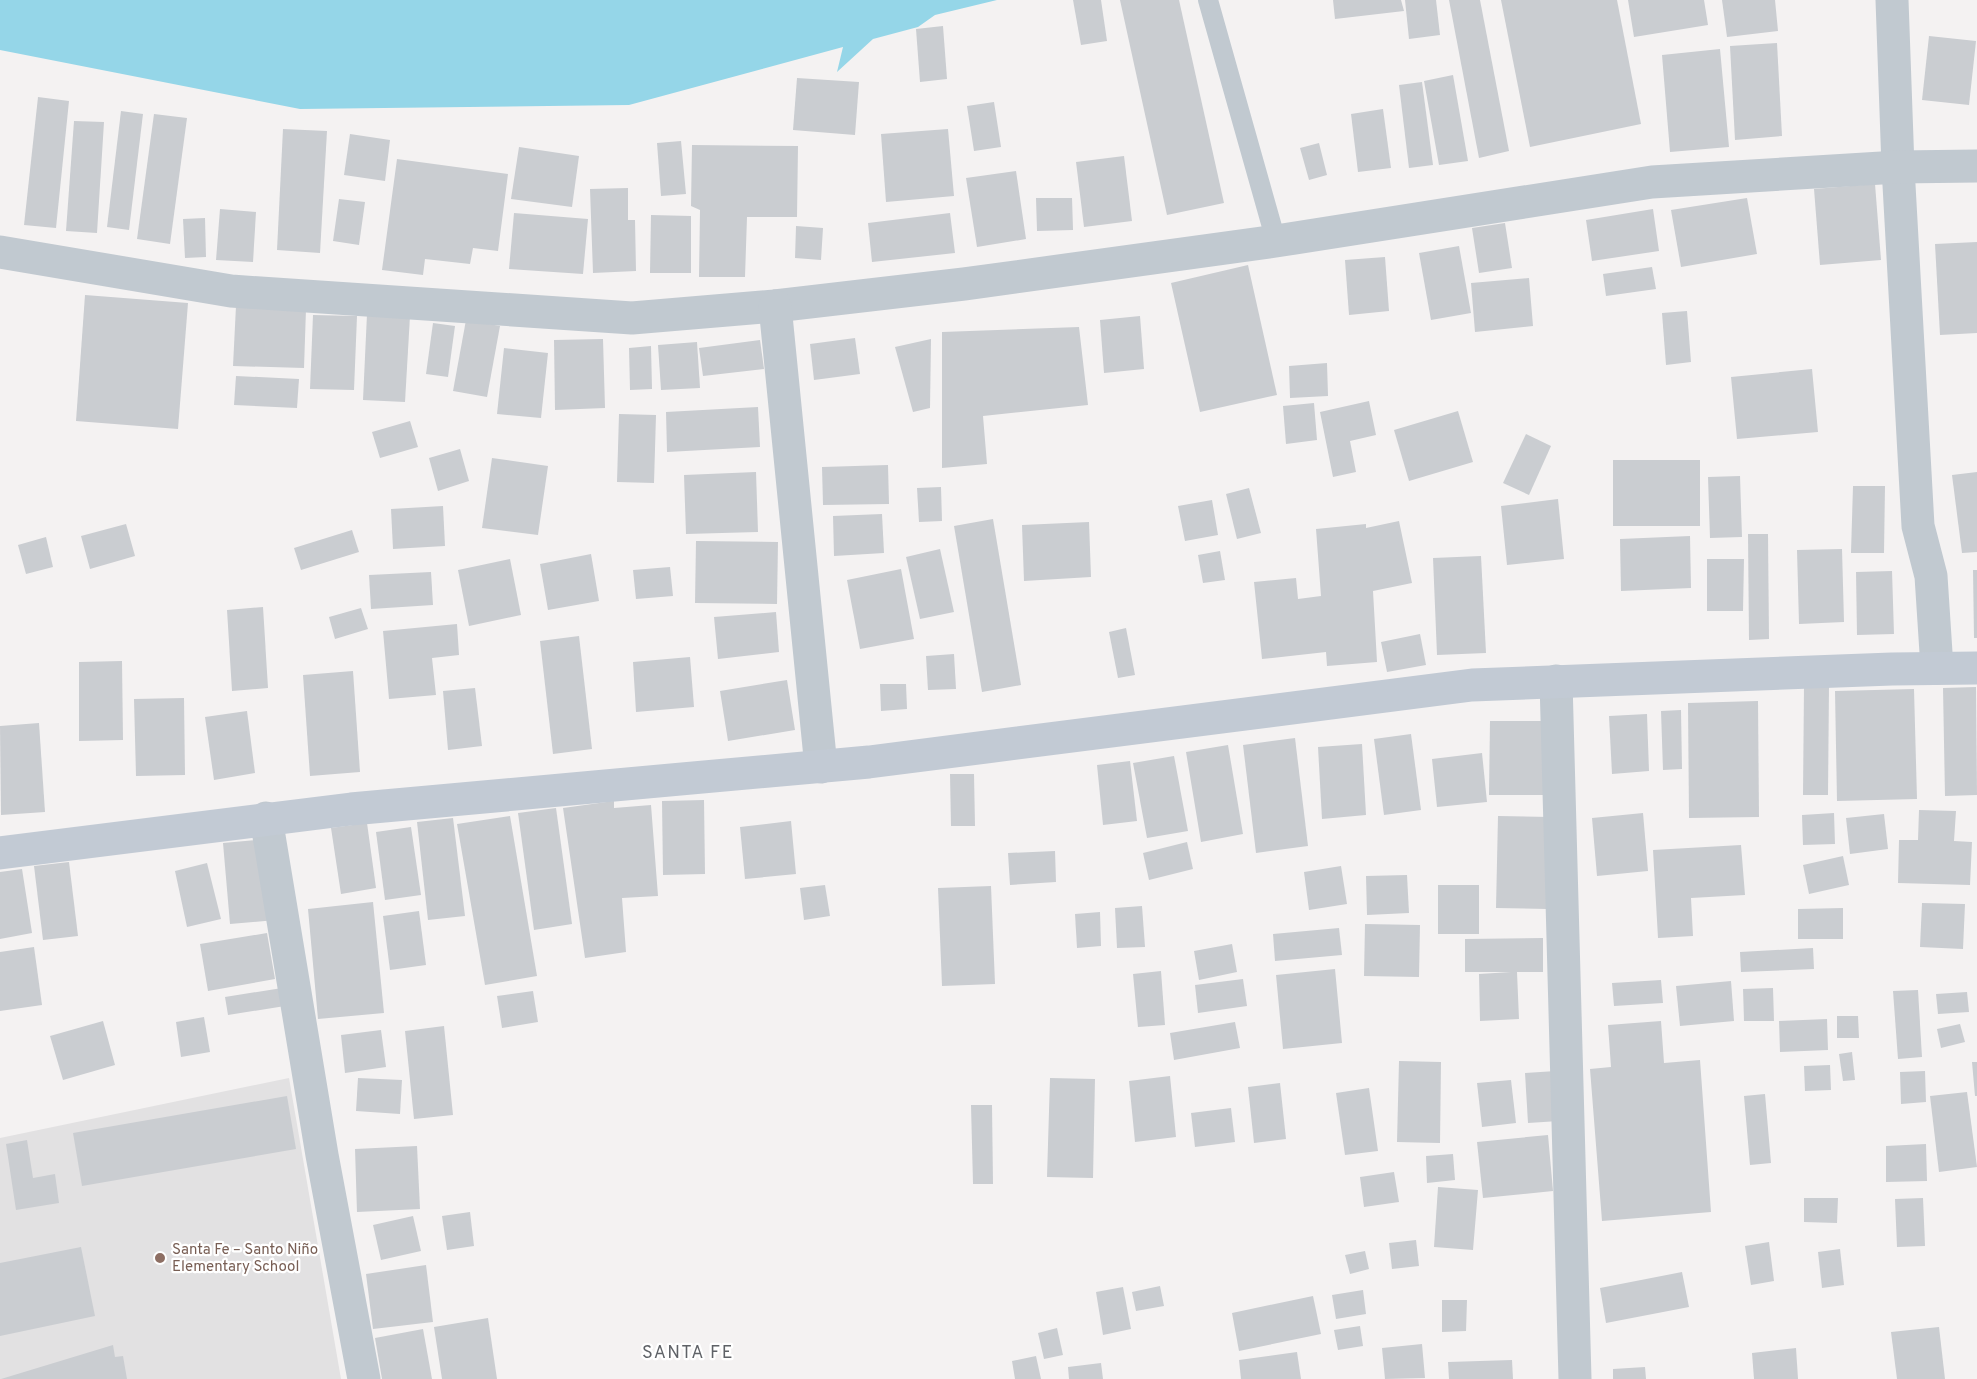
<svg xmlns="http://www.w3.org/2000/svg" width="1977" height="1379" font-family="Overpass,sans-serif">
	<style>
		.education { fill: #e2e1e2 }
		.water { fill: #95d6e8 }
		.building { fill: #cacdd1 }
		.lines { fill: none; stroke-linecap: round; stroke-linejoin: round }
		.lane { stroke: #c1c9d0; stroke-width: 20 }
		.street { stroke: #c1c9d0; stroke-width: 33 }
		.secondary { stroke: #c2cad4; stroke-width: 33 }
		.education-dot { fill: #8d6e63; stroke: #fff; stroke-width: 2 }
		.labels { text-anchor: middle; stroke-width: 4.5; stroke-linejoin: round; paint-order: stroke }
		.education-label { font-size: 15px; fill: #785e54; stroke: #fff; text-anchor: start }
		.quarter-label { font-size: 18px; letter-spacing: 1.5px; fill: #5f6267; stroke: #fff }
	</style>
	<rect width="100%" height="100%" fill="#f4f2f2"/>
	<polygon class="education" points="289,1078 341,1379 0,1379 0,1138"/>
	<polygon class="water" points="0,0 997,0 935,15 918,27 873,39 837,72 843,47 629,105 300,109 0,50"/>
	<g class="building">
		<polygon points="1073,0 1101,0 1107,41 1081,45"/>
		<polygon points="1120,0 1179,0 1224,203 1167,215"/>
		<polygon points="1333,0 1401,0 1404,11 1335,19"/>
		<polygon points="1405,0 1436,0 1440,35 1409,39"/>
		<polygon points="1449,0 1480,0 1509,151 1479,158"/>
		<polygon points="1501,0 1617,0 1641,124 1530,147"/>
		<polygon points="1628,0 1704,0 1708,25 1634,37"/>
		<polygon points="1722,0 1775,0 1778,31 1727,37"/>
		<polygon points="943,26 947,79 920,82 916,29"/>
		<polygon points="1929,36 1976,41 1969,105 1922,100"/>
		<polygon points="1777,43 1782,136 1735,140 1730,46"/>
		<polygon points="1720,49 1729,147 1670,152 1662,55"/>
		<polygon points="1453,75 1468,161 1439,165 1424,81"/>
		<polygon points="797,78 859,82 855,135 793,130"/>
		<polygon points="1422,82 1433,165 1409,168 1399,85"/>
		<polygon points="38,97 69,101 56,228 24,225"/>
		<polygon points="994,102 1001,147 974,151 967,106"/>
		<polygon points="1383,109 1391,168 1358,172 1351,114"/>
		<polygon points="121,111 143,114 129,230 107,227"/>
		<polygon points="154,114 187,118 170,244 137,239"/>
		<polygon points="74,121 104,122 97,233 66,231"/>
		<polygon points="283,129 327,131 320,253 277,250"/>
		<polygon points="948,129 954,196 886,202 881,134"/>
		<polygon points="350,134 390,140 385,181 344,175"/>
		<polygon points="681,141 686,194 661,196 657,143"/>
		<polygon points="1319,143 1327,175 1309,180 1300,148"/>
		<polygon points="692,145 798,146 797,217 747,217 745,277 699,277 700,210 691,206"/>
		<polygon points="519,147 579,156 572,207 511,199"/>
		<polygon points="1124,156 1132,221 1084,227 1076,162"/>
		<polygon points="397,159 508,174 498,251 473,248 470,264 425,259 423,275 382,270"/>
		<polygon points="1016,171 1026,239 977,247 966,178"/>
		<polygon points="1875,184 1881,260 1820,265 1814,189"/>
		<polygon points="628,188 628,220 635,220 636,271 593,273 590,189"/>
		<polygon points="1036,198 1072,198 1073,230 1037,231"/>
		<polygon points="1747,198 1757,254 1681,267 1671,210"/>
		<polygon points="339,199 365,202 359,245 333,241"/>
		<polygon points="220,209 256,212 253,262 216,260"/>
		<polygon points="1653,209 1659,251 1592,261 1586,220"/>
		<polygon points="514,213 588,219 583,274 509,269"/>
		<polygon points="950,213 955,253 872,262 868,223"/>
		<polygon points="651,215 691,216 691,273 650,273"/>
		<polygon points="205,218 206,257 185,258 183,219"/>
		<polygon points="1505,223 1512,268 1479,273 1472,228"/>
		<polygon points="796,226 823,228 821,260 795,258"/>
		<polygon points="1977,242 1977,333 1940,335 1935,244"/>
		<polygon points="1459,246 1471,313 1431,320 1419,253"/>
		<polygon points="1385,257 1389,311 1349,315 1345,260"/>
		<polygon points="1248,265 1277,395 1200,412 1171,283"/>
		<polygon points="1652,267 1656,289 1606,296 1603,274"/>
		<polygon points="1529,278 1533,326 1475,332 1471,283"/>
		<polygon points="85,295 188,303 178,429 76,421"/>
		<polygon points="236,306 306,309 304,368 233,366"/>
		<polygon points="1687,311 1691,362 1666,365 1662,313"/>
		<polygon points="367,314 410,316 405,402 363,400"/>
		<polygon points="313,315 357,316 354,390 310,389"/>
		<polygon points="1140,316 1144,369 1104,373 1100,320"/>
		<polygon points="466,320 500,326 487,397 453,391"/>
		<polygon points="433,323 455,326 448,377 426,374"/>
		<polygon points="1079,327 1088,405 983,416 987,464 942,468 942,332"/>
		<polygon points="855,338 860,374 814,380 810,344"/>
		<polygon points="603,339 605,408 555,410 554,340"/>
		<polygon points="931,339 930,408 913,412 895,347"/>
		<polygon points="760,340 764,369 703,376 699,348"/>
		<polygon points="697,342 700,388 661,390 658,345"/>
		<polygon points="651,346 652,389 630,390 629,348"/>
		<polygon points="504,348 548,353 541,418 497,414"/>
		<polygon points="1327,363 1328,396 1290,398 1289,366"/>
		<polygon points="1812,369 1818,432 1737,439 1731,377"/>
		<polygon points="236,376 299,379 297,408 234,405"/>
		<polygon points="1369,401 1376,435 1350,441 1356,472 1333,477 1320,412"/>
		<polygon points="1314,403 1317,440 1286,444 1283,406"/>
		<polygon points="758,407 760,447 667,452 666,412"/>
		<polygon points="1458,411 1473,462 1409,481 1394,430"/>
		<polygon points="619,414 656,415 654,483 617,482"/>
		<polygon points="410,421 418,447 380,458 372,432"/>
		<polygon points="1526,434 1551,446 1529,495 1503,483"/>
		<polygon points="460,449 469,481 438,491 429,458"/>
		<polygon points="492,458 548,466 538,535 482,528"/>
		<rect x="1613" y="460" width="87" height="66"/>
		<polygon points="888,465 889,504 823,505 822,467"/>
		<polygon points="756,472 758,532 686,534 684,475"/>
		<polygon points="1977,472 1977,552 1962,553 1952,475"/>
		<polygon points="1740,476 1742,537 1710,538 1708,477"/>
		<polygon points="1853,486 1885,486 1884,553 1851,553"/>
		<polygon points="941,487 942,521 919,522 917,488"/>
		<polygon points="1249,488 1261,533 1237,539 1226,494"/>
		<polygon points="1558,499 1564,559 1507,565 1501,506"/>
		<polygon points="1212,500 1218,535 1185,541 1178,506"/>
		<polygon points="443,506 445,546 393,549 391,509"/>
		<polygon points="882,514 884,553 834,556 833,516"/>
		<polygon points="993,519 1021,685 982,692 954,526"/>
		<polygon points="1399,521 1412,583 1373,591 1377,662 1327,666 1326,652 1262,659 1254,582 1296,578 1298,599 1321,596 1316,529 1366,524 1366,528"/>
		<polygon points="1089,522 1091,577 1024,581 1022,525"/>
		<polygon points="126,524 135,556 90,569 81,536"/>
		<polygon points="352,530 359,552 301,570 294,548"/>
		<polygon points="1748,534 1768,534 1769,639 1749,640"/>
		<polygon points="1690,536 1691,588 1621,591 1620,539"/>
		<polygon points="46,537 53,567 26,574 18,545"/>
		<polygon points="696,541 778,542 777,604 695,603"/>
		<polygon points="940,549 954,612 920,619 906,557"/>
		<polygon points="1842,549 1844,622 1799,624 1797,550"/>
		<polygon points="1220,551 1225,580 1203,583 1198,555"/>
		<polygon points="591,554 599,601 548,610 540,564"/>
		<polygon points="1481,556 1486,653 1437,655 1433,558"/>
		<polygon points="510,559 521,615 469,626 458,570"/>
		<polygon points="1707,559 1744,559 1743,611 1707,611"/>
		<polygon points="670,567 673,596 636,599 633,570"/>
		<polygon points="901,569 914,639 860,649 847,580"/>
		<polygon points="1973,570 1977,570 1977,638 1974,638"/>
		<polygon points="1892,571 1894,634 1857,635 1856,572"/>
		<polygon points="431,572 433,605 371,609 369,575"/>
		<polygon points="263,607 268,688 232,691 227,610"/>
		<polygon points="361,608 368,629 335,639 329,617"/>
		<polygon points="776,612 779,652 718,659 714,617"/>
		<polygon points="457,624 459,655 432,658 436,695 389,699 383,631"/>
		<polygon points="1126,628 1135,675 1118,678 1109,632"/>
		<polygon points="1420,634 1426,665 1387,672 1381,642"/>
		<polygon points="579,636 592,749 553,754 540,641"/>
		<polygon points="954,654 956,689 928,690 926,656"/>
		<polygon points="690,657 694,707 636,712 633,662"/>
		<polygon points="122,661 123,740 79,741 79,662"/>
		<polygon points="353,671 360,772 310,776 303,675"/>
		<polygon points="787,680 795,730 728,741 720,691"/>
		<polygon points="880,684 906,684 907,709 881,711"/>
		<polygon points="1804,686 1829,686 1828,795 1803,795"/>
		<polygon points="1976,687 1977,795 1945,796 1943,688"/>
		<polygon points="475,688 482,746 448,750 443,691"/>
		<polygon points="1914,689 1917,799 1837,801 1835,691"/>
		<polygon points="184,698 185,775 136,776 134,699"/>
		<polygon points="1758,701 1759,817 1689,818 1688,703"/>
		<polygon points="1681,710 1682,769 1663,770 1661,711"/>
		<polygon points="247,711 255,773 214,780 205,717"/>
		<polygon points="1647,714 1649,771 1612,774 1609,716"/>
		<polygon points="1490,721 1549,721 1548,795 1489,795"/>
		<polygon points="39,723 45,812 1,815 0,726"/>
		<polygon points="1411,734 1421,810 1384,815 1374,739"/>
		<polygon points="1295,738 1308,846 1256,853 1243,745"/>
		<polygon points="1362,744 1366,815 1322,819 1318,747"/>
		<polygon points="1228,745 1243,834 1201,842 1186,752"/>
		<polygon points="1482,753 1487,802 1437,807 1432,759"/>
		<polygon points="1174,756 1188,831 1147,838 1133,763"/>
		<polygon points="1130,761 1137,821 1103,825 1097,765"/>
		<polygon points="950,774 974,774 975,826 951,826"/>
		<polygon points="704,800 705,874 663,875 662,801"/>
		<polygon points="614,801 614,808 651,805 658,896 622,898 626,952 585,958 563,808"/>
		<polygon points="556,808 572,924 534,930 518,813"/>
		<polygon points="1919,810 1956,811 1954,841 1972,842 1970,885 1898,883 1899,840 1918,840"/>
		<polygon points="1643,813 1648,871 1597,876 1592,818"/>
		<polygon points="1834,813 1835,844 1803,845 1802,815"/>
		<polygon points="1884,814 1888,849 1850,854 1846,818"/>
		<polygon points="510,816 537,976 485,985 457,824"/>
		<polygon points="1498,816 1550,817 1547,909 1496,908"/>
		<polygon points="453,818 465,916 428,920 417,822"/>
		<polygon points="791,821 796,874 745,879 740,827"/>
		<polygon points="367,823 376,888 341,894 331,828"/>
		<polygon points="411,827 421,895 385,900 376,832"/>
		<polygon points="268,839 276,920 230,924 223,843"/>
		<polygon points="1187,842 1193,869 1149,880 1143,853"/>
		<polygon points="1741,845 1745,895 1691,898 1693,936 1658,938 1653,850"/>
		<polygon points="1055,851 1056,882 1010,885 1008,853"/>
		<polygon points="1843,856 1849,885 1809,894 1803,865"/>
		<polygon points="69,862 78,936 43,940 34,866"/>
		<polygon points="207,863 221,919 187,927 175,871"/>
		<polygon points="1341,866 1347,904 1309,910 1304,872"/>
		<polygon points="22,869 32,933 0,939 0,872"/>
		<polygon points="1407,875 1409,913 1367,915 1366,876"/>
		<polygon points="825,885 830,916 804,920 800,888"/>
		<rect x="1438" y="885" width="41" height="49"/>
		<polygon points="991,886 995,984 942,986 938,888"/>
		<polygon points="373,902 384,1013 318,1019 308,909"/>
		<polygon points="1922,903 1965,904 1963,949 1920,947"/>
		<polygon points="1142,906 1145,947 1117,948 1115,908"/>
		<polygon points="1843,908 1843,939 1798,939 1798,909"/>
		<polygon points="419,911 426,965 390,970 383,916"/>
		<polygon points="1100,912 1101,946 1077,948 1075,914"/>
		<polygon points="1365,924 1420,925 1419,977 1364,976"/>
		<polygon points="1339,928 1342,955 1275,961 1273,934"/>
		<polygon points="267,933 275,979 208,991 200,944"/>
		<polygon points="1543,938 1543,972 1517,972 1519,1019 1480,1021 1479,974 1511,972 1465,972 1465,939"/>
		<polygon points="1232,944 1237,972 1199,980 1194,951"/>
		<polygon points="34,947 42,1005 0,1011 0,952"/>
		<polygon points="1813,948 1814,969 1741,972 1740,952"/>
		<polygon points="1335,969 1342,1043 1283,1049 1276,975"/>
		<polygon points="1161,971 1165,1025 1138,1027 1133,974"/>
		<polygon points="1243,979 1247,1006 1198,1013 1195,985"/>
		<polygon points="1661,980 1663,1003 1614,1006 1612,983"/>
		<polygon points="1731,981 1734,1021 1680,1026 1676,986"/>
		<polygon points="282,988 285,1006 228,1015 225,997"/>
		<polygon points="1773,988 1774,1021 1744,1021 1743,989"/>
		<polygon points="1918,990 1922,1057 1898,1059 1893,991"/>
		<polygon points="533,991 538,1022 502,1028 497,996"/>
		<polygon points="1967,992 1969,1012 1938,1014 1936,994"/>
		<polygon points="1837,1016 1858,1016 1859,1038 1837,1038"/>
		<polygon points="204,1017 210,1052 181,1057 176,1022"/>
		<polygon points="1827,1019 1828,1050 1780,1052 1779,1021"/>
		<polygon points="103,1021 115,1065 63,1080 50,1036"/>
		<polygon points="1661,1021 1664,1063 1700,1060 1711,1212 1602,1221 1590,1069 1611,1067 1608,1025"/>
		<polygon points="1235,1022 1240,1048 1174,1060 1170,1033"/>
		<polygon points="1960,1024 1965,1042 1941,1048 1937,1029"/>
		<polygon points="444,1026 453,1115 414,1119 405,1031"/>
		<polygon points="381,1030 386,1067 345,1073 341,1035"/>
		<polygon points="1852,1052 1855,1080 1843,1081 1839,1054"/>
		<polygon points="1399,1061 1441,1062 1440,1143 1397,1142"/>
		<polygon points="1972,1062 1977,1062 1977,1096 1975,1096"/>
		<polygon points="1830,1065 1831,1090 1805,1091 1804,1066"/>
		<polygon points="1556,1071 1559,1121 1528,1123 1525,1073"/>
		<polygon points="1925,1071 1926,1102 1901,1104 1900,1072"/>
		<polygon points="1170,1076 1176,1137 1135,1142 1129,1081"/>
		<polygon points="358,1078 402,1080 400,1114 356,1111"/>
		<polygon points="1050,1078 1095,1079 1093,1178 1047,1177"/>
		<polygon points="1511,1080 1516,1123 1482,1127 1477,1083"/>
		<polygon points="1280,1083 1286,1139 1254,1143 1248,1087"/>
		<polygon points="1369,1088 1378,1151 1345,1155 1336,1093"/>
		<polygon points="1967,1092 1977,1167 1939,1172 1930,1096"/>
		<polygon points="1765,1094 1771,1163 1750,1165 1744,1096"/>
		<polygon points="287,1096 296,1149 82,1186 73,1133"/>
		<polygon points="971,1105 992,1105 993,1184 973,1184"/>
		<polygon points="1231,1108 1235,1142 1195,1147 1191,1113"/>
		<polygon points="1548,1135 1553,1191 1483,1198 1477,1142"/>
		<polygon points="27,1140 33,1178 55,1174 59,1203 16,1210 6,1144"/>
		<polygon points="1926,1144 1927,1181 1886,1182 1886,1146"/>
		<polygon points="417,1146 420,1209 357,1212 355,1149"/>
		<polygon points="1453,1154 1455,1180 1427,1183 1426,1156"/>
		<polygon points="1394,1172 1399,1202 1364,1207 1360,1177"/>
		<polygon points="1438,1187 1478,1190 1473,1250 1434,1247"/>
		<polygon points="1804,1198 1838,1198 1837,1223 1804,1222"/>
		<polygon points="1923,1198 1925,1246 1897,1247 1895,1199"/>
		<polygon points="470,1212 474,1246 447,1250 442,1216"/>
		<polygon points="413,1216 421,1251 381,1260 373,1225"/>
		<polygon points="1416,1240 1419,1266 1392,1269 1389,1243"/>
		<polygon points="1769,1242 1774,1281 1751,1285 1745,1246"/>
		<polygon points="81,1247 95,1316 0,1336 0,1263"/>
		<polygon points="1840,1249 1844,1285 1822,1288 1818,1252"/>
		<polygon points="1365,1251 1369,1269 1350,1274 1345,1255"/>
		<polygon points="426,1265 433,1322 373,1329 366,1274"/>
		<polygon points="1682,1272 1689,1307 1606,1323 1600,1288"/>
		<polygon points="1160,1286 1164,1306 1136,1311 1132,1292"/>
		<polygon points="1123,1287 1131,1329 1103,1335 1096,1292"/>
		<polygon points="1363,1290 1366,1314 1336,1319 1332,1295"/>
		<polygon points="1313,1296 1321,1334 1239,1351 1232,1313"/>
		<polygon points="1442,1300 1467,1300 1466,1331 1442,1332"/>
		<polygon points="488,1318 497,1379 442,1379 434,1327"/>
		<polygon points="1360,1326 1363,1346 1338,1350 1334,1330"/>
		<polygon points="1939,1327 1945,1379 1897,1379 1891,1332"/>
		<polygon points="1057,1328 1063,1355 1044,1359 1038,1333"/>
		<polygon points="423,1329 432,1379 382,1379 375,1338"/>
		<polygon points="1422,1344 1425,1378 1385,1379 1382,1348"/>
		<polygon points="113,1345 115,1357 123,1356 127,1379 1,1379"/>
		<polygon points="1796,1348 1798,1379 1754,1379 1752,1353"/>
		<polygon points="1297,1352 1301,1379 1241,1379 1239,1360"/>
		<polygon points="1036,1356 1041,1379 1015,1379 1012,1361"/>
		<polygon points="1512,1360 1513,1379 1449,1379 1448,1362"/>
		<polygon points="1101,1363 1103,1379 1069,1379 1068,1367"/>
		<polygon points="1645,1367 1646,1379 1613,1379 1613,1369"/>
	</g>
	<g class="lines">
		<polyline class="lane" points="1208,0 1276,241"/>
		<g class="street">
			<polyline points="1892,0 1898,167 1918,526 1931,576 1937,668"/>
			<polyline points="0,252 231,291 632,318 775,306 964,284 1276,241 1652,182 1898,167 1977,166"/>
			<polyline points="775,306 821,767"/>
			<polyline points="1556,681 1575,1379"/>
			<polyline points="266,818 322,1155 364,1379"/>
		</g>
		<polyline class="secondary" points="0,853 351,809 869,762 1472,685 1892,669 1977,668"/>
	</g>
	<circle class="education-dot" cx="160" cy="1258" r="6"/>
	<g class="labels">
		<g class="education-label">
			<text x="172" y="1254">Santa Fe – Santo Niño<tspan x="172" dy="17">Elementary School</tspan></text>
		</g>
		<g class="quarter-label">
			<text x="688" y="1358">SANTA FE</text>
		</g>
	</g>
</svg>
